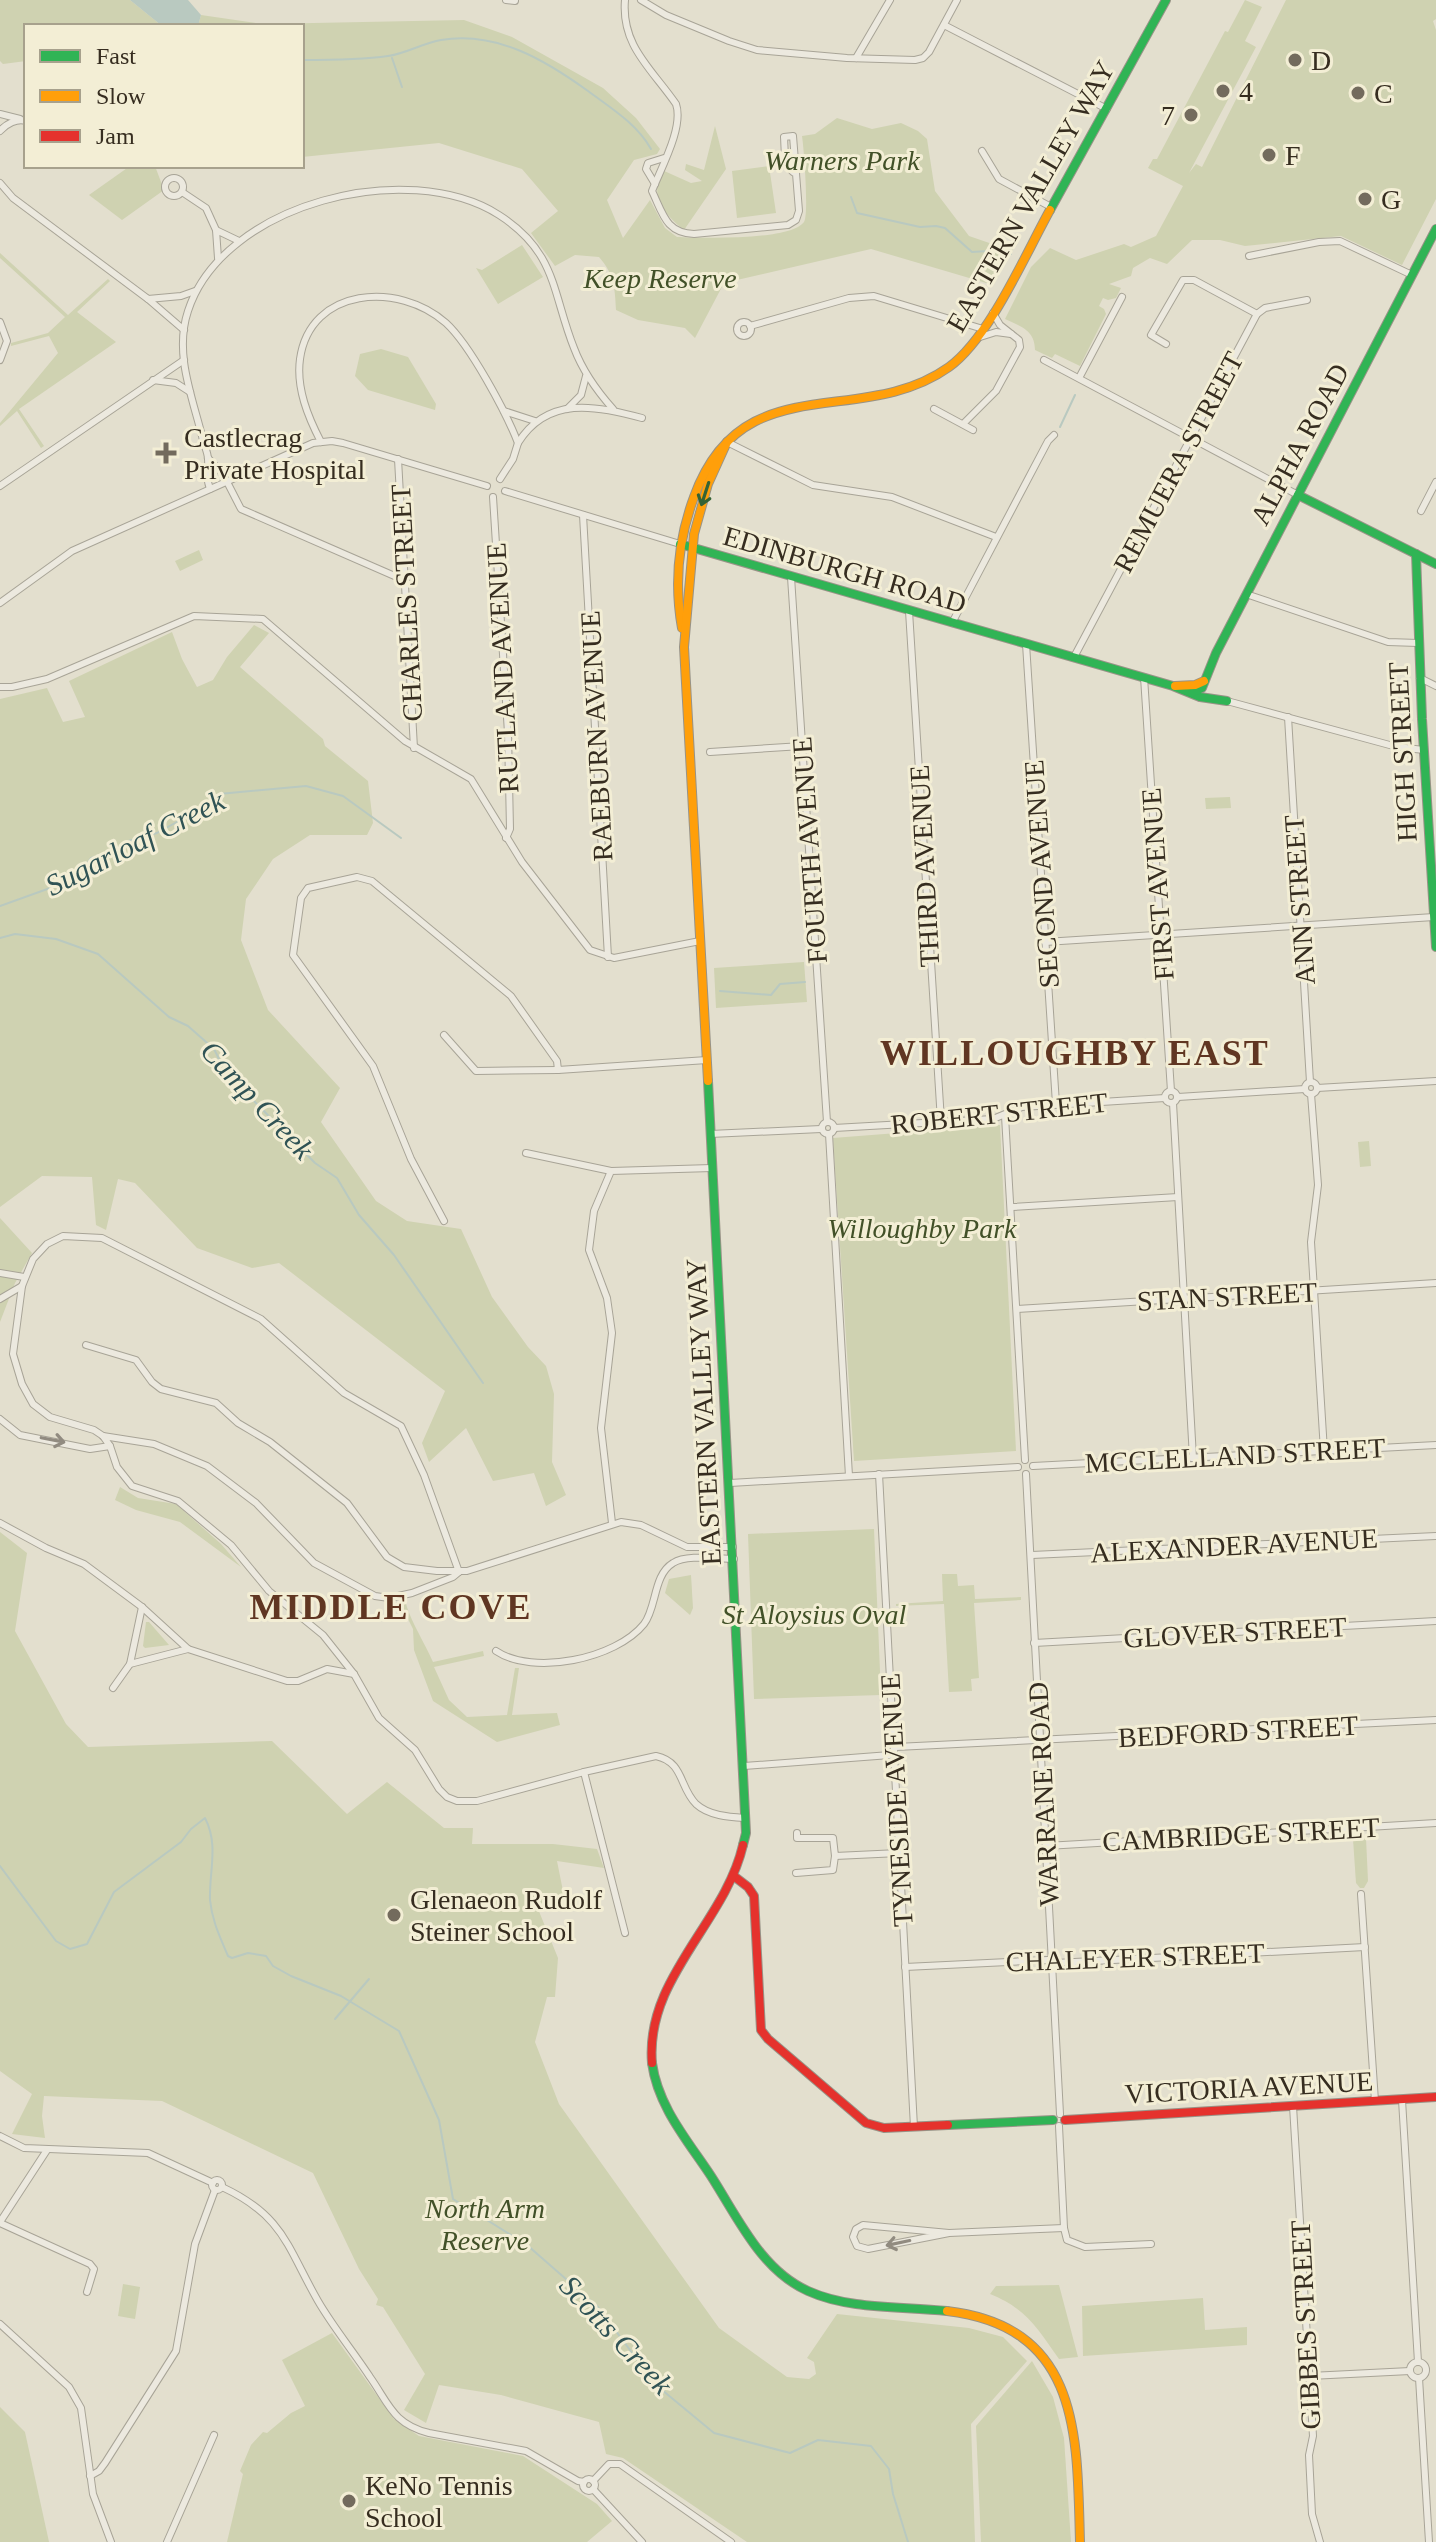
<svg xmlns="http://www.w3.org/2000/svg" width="1436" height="2542" font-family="Georgia,serif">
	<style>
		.green { fill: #cfd2b1 }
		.water { fill: #b9c9c0 }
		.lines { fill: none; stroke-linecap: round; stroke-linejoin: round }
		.stream { stroke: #b9c9c0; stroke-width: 2 }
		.street-casing { stroke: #a8a497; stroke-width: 8 }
		.fast-casing { stroke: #989387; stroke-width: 10 }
		.slow-casing { stroke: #989387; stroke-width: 10 }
		.jam-casing { stroke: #989387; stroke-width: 10 }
		.street { stroke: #ece9df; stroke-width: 6 }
		.fast { stroke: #30b455; stroke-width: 8 }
		.slow { stroke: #ff9f0a; stroke-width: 8 }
		.jam { stroke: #e5322d; stroke-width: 8 }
		.oneway { stroke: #346335 }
		.oneway2 { stroke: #918b80 }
		.poi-dot { fill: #736b5d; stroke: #f3eed5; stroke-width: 3 }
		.labels { text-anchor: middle; stroke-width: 6; stroke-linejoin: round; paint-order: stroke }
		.poi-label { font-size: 28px; fill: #362d20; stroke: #f3eed5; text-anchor: start }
		.park-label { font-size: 28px; font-style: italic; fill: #425128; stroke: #f3eed5 }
		.street-label { font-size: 28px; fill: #362d20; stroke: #f3eed5 }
		.water-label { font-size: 30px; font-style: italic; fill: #305355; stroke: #f3eed5 }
		.district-label { font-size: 36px; font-weight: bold; letter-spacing: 2px; fill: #603622; stroke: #f3eed5 }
	</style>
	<rect width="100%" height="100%" fill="#e3dfce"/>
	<g class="green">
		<polygon points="0,0 130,0 162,26 26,26 26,61 3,64 0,61"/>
		<path d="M 1245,0 L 1262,7 L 1245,41 L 1256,47 L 1189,173 L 1196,164 L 1202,167 L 1286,0 L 1436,0 L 1436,19 L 1433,21 L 1436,30 L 1436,199 L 1402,265 L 1341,236 L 1245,246 L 1220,240 L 1192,240 L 1167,264 L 1150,258 L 1133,268 L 1131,276 L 1109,284 L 1121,288 L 1116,298 L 1108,300 L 1103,298 L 1099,306 L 1104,309 L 1106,314 L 1080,366 L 1055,354 L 1052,358 L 1035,350 C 1035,330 1020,326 1005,319 L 1031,267 L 1050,248 L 1076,260 L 1124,244 L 1131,247 L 1156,236 L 1183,186 L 1148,168 L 1153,159 L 1157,159 L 1225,31 L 1228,32 Z"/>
		<path d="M 201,15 L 263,24 L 464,20 L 512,37 L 603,88 L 636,118 L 660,149 L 657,154 L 634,160 L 607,200 L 623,238 L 650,200 L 665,228 L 677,237 C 701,238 790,241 804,222 C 809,214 804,149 802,136 L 815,134 L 837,118 L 872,129 L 901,123 L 918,131 L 927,139 L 935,191 L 969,236 L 998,246 L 1015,246 L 993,285 L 871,249 L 724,283 L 695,338 L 685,328 L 638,320 L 616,310 C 615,287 614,274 599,257 L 575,255 L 555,266 L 531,233 L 558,211 L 522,169 L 439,143 L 302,157 L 302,26 L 198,26 Z"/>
		<path d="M 715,126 L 726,169 L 684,230 C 664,214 649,196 662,170 L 691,183 L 702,181 L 685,170 L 686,164 L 704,170 Z"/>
		<polygon points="130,166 155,166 164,190 122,220 89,195"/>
		<polygon points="769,166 776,213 737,218 732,171"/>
		<polygon points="522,245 543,277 498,304 476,268 482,270"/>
		<polygon points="0,253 68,315 108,279 110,281 77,312 116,342 19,409 44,446 41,448 17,411 0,426 0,423 58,353 49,336 11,346 11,343 48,333 65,317 0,258"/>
		<polygon points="381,349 408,357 436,404 435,410 368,390 355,376 360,354"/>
		<polygon points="199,550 203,560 180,571 175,561"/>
		<polygon points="254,625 269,633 240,667 323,739 325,746 368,781 373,823 367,835 310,835 273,859 246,899 241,940 268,1010 340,1088 321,1122 376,1201 407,1221 461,1229 492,1297 528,1347 546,1366 554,1394 552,1462 566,1495 546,1506 534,1473 493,1481 466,1428 429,1462 422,1443 445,1391 279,1263 252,1268 197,1248 135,1183 118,1179 106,1230 96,1225 92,1177 42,1176 0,1207 0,699 47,688 63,722 85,717 69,681 172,632 182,659 197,687 213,680 227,657"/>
		<polygon points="1230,797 1231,808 1206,809 1205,798"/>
		<polygon points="804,962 807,1002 716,1008 714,968"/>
		<polygon points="1000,1125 1016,1451 854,1461 833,1138"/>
		<polygon points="1369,1141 1371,1166 1360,1167 1358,1142"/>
		<polygon points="0,1218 32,1253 15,1283 0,1322"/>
		<polygon points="120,1487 138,1498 176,1504 221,1544 241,1567 180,1522 136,1510 115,1500"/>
		<polygon points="874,1529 881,1695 754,1699 748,1534"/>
		<polygon points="0,1532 27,1553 15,1631 66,1724 88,1747 272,1741 347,1814 387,1782 444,1828 473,1828 472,1844 553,1844 597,1849 604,1868 557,1861 565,1901 536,1904 558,1958 555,1997 547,1997 535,2042 559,2104 719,2328 787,2377 809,2379 816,2374 814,2362 807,2358 837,2314 969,2328 1003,2337 1027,2361 971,2424 975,2542 747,2542 623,2458 606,2454 599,2422 501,2395 439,2385 426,2423 404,2410 425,2374 383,2307 376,2305 378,2299 359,2269 313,2173 162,2101 44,2096 42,2116 45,2138 12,2134 32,2094 0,2071"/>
		<polygon points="942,1574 957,1574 958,1586 974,1585 975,1599 1021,1597 1021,1600 974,1603 979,1678 971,1679 972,1691 949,1692 944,1604 896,1606 896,1604 943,1601"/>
		<polygon points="691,1575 693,1608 690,1615 665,1593 669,1579"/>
		<path d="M 405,1597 C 405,1612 426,1645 433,1662 L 483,1651 L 484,1656 L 434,1667 L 449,1700 L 467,1717 L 507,1715 L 515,1668 L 519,1668 L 512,1715 L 557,1713 L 560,1725 L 497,1742 L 433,1701 L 414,1650 L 413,1629 L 401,1605 L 402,1598 Z"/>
		<polygon points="146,1622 149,1622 169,1645 145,1648 143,1646"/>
		<polygon points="1366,1838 1368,1881 1364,1888 1360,1888 1356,1883 1353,1839"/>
		<polygon points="123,2284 140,2287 135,2319 118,2316"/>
		<path d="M 1059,2285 L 1078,2357 L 1059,2359 C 1037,2328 1027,2309 990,2294 L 996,2286 Z"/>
		<polygon points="1203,2298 1205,2330 1247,2327 1247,2345 1083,2356 1082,2306"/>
		<polygon points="332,2333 394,2419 419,2436 523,2456 597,2504 612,2521 587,2542 227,2542 243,2474 240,2471 251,2445 263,2432 267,2433 291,2413 305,2406 282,2360"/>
		<polygon points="1032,2361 1053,2397 1064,2438 1071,2542 981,2542 976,2426"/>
		<polygon points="0,2407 25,2432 49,2542 0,2542"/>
	</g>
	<polygon class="water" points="130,0 188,0 201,15 198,26 162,26"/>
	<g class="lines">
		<g class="stream">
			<polyline points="392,58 402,87"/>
			<path d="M 302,60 C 330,60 360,60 388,56 C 405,54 423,43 441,40 C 497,31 545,60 588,91 C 611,108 637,124 651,149"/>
			<polyline points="851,197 857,213 920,227 936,226 945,228 972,252 1004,250 1011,254"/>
			<polyline points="1060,427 1075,395"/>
			<polyline points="0,906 64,883 80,873 91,858 111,853 125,842 157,833 193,813 219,794 306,786 343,796 401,838"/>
			<polyline points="0,938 15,934 56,939 98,954 169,1017 188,1026 214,1049 223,1067 254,1101 315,1163 337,1178 359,1215 394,1255 483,1383"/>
			<polyline points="720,991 771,995 780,984 805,982"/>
			<path d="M 0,1866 L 56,1941 L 70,1949 L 87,1944 L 114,1892 L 181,1842 L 191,1829 L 205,1818 C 219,1845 209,1871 210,1900 C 212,1921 220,1937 228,1956 L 232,1958 L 248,1953 L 266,1956 L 273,1966 L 291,1976 L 341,1996 L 399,2031 L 439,2120 L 453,2199 L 527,2245 L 598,2307 L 656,2385 L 714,2433 L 790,2453 L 818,2440 L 871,2446 L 889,2469 L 893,2494 L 908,2542"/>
			<polyline points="335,2019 369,1979"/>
		</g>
		<defs>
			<g id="street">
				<polyline points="506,0 515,1"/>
				<path d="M 625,0 C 621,46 652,69 676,104 C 684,127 661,168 652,191 C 663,214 666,233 694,234 L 788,225 L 796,220 L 799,211 L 793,136 L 784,137 C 785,150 783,167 796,174"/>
				<polyline points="641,0 666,15 729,41 757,50 847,58 915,60 923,58 929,52 957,0"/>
				<polyline points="944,25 1107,109"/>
				<polyline points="856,58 890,0"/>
				<polyline points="0,114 20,119"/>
				<path d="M 0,131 C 6,124 17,118 26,121"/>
				<polyline points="982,151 999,179 1051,207"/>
				<circle cx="174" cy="187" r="9"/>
				<polyline points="0,183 13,198 148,299 181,296 195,291"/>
				<polyline points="655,184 646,169 648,163 664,158"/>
				<polyline points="182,192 206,208 216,230"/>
				<polyline points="1249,256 1319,242 1340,241 1412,275"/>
				<polyline points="218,258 216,230 239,241"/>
				<polyline points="148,299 184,330"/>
				<polyline points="0,322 7,341 0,360"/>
				<circle cx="744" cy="329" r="7"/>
				<polyline points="750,326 849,298 874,296 983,329"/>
				<polyline points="977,338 996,332 1011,334"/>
				<polyline points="1166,344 1151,335 1183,280 1194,280 1257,314"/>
				<polyline points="1044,360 1298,495"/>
				<polyline points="1079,378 1122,297"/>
				<polyline points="153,380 176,383 190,392"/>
				<polyline points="567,409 581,395 586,376"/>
				<polyline points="934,409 973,430"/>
				<polyline points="504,411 535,421"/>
				<polyline points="963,424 996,391 1020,347 1019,340 1000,325 993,313"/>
				<path d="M 321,442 C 308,417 296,388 300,359 C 310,287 399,281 446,323 C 470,345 506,412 518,443 L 513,459 L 500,479"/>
				<polyline points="727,442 813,485 892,497 996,537"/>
				<path d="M 518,443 C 547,396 596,405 642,418"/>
				<polyline points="208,458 223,474 241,509 406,581"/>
				<polyline points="398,459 414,748"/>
				<polyline points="0,486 184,360"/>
				<path d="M 210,489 C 205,477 209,471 208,459 C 208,452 203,443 202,436 C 192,396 174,353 188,311 C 223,203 408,157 499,215 C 557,252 552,293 574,348 C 583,372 597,391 613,409"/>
				<polyline points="505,491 680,544"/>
				<polyline points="493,497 508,733 510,829 506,838"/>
				<polyline points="1421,511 1436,482"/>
				<polyline points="583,515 608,957"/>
				<polyline points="791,577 827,1122"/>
				<polyline points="1246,594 1388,642 1418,643"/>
				<polyline points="0,603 72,551 313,443 332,441 343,443 487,486"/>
				<polyline points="909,611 941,1121"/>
				<polyline points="952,623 1048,441 1054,435"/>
				<polyline points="1026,644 1056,1104"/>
				<polyline points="1074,657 1257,314 1265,308 1307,300"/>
				<polyline points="1144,677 1171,1091"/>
				<polyline points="1420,678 1436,686"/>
				<polyline points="0,687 12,687 47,679 194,616 263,619 405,741 471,779 522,862 590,950 614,958 700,941"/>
				<polyline points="1227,701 1397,747 1424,750"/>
				<polyline points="1288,717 1310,1082"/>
				<polyline points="710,752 802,746"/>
				<polyline points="1045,942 1434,917"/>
				<polyline points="444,1035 476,1071 558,1070"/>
				<circle cx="1311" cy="1088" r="6"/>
				<polyline points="1317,1088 1436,1081"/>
				<circle cx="1171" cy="1097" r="6"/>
				<polyline points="1311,1094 1318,1185 1311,1242 1324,1451"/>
				<polyline points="1178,1097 1305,1089"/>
				<polyline points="1173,1103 1193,1458"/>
				<polyline points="1005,1116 1025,1460"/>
				<circle cx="828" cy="1128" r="6"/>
				<polyline points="834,1128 993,1119 1022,1107 1165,1098"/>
				<polyline points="710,1134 821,1129"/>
				<polyline points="829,1134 849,1476"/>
				<polyline points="526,1153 611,1171"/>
				<polyline points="1012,1207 1178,1197"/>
				<polyline points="444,1221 411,1159 373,1066 293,955 301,898 308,888 357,877 372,881 511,996 557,1061 558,1070 707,1060"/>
				<polyline points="0,1273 24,1277"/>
				<polyline points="0,1299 22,1286"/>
				<polyline points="1017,1309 1436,1283"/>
				<polyline points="86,1345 136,1360 152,1382 161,1389 216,1403 238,1423 270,1442 347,1503 387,1557 404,1567 437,1571 467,1571 621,1522 641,1525 687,1547 733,1547"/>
				<polyline points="0,1419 20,1435 90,1449 110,1446"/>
				<polyline points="103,1436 154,1444 207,1466 256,1503 314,1563 375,1596 389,1598 412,1593 453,1577 459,1572"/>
				<polyline points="1033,1466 1436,1445"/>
				<polyline points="879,1474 914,2127"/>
				<polyline points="1026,1474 1060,2114"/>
				<polyline points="730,1483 1018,1467"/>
				<polyline points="0,1523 46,1548 84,1564 142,1607 188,1649 287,1681 298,1681 327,1669 354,1674"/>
				<polyline points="612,1523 601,1428 612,1333 607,1298 589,1250 594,1211 611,1171 712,1168"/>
				<polyline points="1032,1555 1436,1536"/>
				<path d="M 459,1572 L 424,1475 L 401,1426 L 344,1393 L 261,1319 L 102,1238 L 63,1236 L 47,1244 L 33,1259 L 22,1286 L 13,1354 L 22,1384 L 33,1404 L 50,1417 L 94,1430 L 103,1436 L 110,1446 L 117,1467 L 132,1486 L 178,1501 L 231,1545 L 269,1591 L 323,1635 L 354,1674 L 379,1718 L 415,1750 L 439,1789 L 447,1797 L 457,1801 L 477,1801 L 584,1772 L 656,1756 C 684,1762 679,1787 696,1804 C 709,1816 730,1817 746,1818"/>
				<polyline points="1034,1643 1436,1621"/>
				<path d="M 496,1651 C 533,1676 616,1659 644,1624 C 657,1607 653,1575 673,1563 C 687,1554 716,1559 734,1559"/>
				<polyline points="130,1664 142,1607"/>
				<polyline points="113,1688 130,1664 188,1649"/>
				<polyline points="744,1766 890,1755 896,1747 1436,1720"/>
				<polyline points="584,1772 625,1933"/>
				<polyline points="797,1833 797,1838 833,1838 835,1856 899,1853"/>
				<polyline points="1046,1846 1436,1823"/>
				<polyline points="796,1873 833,1870 835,1856"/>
				<polyline points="1361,1894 1375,2101"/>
				<polyline points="905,1967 1048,1960 1055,1963 1365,1947"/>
				<polyline points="1402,2100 1418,2362"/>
				<polyline points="1293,2106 1313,2436 1309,2455 1312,2514 1320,2542"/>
				<polyline points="1059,2126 1064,2228 1067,2240 1085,2247 1151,2244"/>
				<polyline points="0,2136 24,2148 148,2153 213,2183"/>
				<circle cx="217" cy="2185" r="5"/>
				<path d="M 222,2187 C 284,2216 287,2247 318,2301 C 333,2327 353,2351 370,2377 C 389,2404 393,2424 429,2433 L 526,2451 L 578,2481 L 584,2482"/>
				<polyline points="0,2222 47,2150"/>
				<polyline points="0,2223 90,2264 94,2269 87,2292"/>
				<polyline points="949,2233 868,2249 857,2246 853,2237 856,2229 863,2225 949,2233 1064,2228"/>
				<polyline points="0,2324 69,2387 81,2408 93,2494 111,2542"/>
				<circle cx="1418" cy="2370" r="8"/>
				<polyline points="1310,2376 1410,2371"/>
				<polyline points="1419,2378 1429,2542"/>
				<polyline points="90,2476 99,2471 105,2463 176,2351 195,2244 215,2190"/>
				<circle cx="589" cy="2485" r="6"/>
				<polyline points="593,2481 609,2464 620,2464 731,2542"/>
				<polyline points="593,2489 642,2542"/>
				<polyline points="167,2542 214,2435"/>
			</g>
			<g id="fast">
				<polyline points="1050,210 1166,0"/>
				<polyline points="1298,495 1436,564"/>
				<polyline points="680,544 1173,686 1200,697 1227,701"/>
				<polyline points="1416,554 1422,719 1436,947"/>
				<polyline points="1192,693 1202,688 1216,653 1436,229"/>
				<polyline points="708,1081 746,1833 743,1845"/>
				<path d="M 652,2063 C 658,2107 688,2141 711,2176 C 738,2218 761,2270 808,2291 C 850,2310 902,2306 947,2311"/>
				<polyline points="948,2125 1053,2120"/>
			</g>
			<g id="slow">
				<path d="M 682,628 C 674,583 678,540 694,497 C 742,364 861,430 949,367 C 990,337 1025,255 1050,210"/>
				<polyline points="1175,686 1195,685 1204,681"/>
				<polyline points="708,1081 684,647 694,534 708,484 727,442"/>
				<path d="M 947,2311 C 1081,2327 1077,2435 1080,2542"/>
			</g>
			<g id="jam">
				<polyline points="735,1877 748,1887 754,1896 761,2030 768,2039 866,2123 884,2128 948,2125"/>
				<path d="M 652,2063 C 645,1978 725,1923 743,1845"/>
				<polyline points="1065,2120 1436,2097"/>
			</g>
		</defs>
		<use href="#street" class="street-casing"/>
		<use href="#fast" class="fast-casing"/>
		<use href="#slow" class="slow-casing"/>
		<use href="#jam" class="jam-casing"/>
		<use href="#street" class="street"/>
		<use href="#fast" class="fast"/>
		<use href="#slow" class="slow"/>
		<use href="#jam" class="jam"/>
	</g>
	<defs><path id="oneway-shaft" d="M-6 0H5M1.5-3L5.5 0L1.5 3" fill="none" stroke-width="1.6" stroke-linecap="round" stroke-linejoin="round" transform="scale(2)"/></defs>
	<use class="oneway" href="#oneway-shaft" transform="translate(705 494) rotate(108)"/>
	<g class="oneway2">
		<use href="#oneway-shaft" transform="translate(53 1440) rotate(11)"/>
		<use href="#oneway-shaft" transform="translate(898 2243) rotate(168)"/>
	</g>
	<g class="poi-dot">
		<circle cx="1295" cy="60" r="8"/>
		<circle cx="1223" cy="91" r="8"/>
		<circle cx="1358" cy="93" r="8"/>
		<circle cx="1191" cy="115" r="8"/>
		<circle cx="1269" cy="155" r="8"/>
		<circle cx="1365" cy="199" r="8"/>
		<path d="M162 441h8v8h8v8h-8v8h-8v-8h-8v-8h8z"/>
		<circle cx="394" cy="1915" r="8"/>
		<circle cx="349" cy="2501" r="8"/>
	</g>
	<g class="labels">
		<g class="poi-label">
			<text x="1311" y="70">D</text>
			<text x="1239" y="101">4</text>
			<text x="1374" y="103">C</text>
			<text x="1175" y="125" text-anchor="end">7</text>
			<text x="1285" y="165">F</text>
			<text x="1381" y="209">G</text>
			<text x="184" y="447">Castlecrag<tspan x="184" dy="32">Private Hospital</tspan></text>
			<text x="410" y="1909">Glenaeon Rudolf<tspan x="410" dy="32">Steiner School</tspan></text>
			<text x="365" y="2495">KeNo Tennis<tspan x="365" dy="32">School</tspan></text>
		</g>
		<g class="park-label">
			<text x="842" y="170">Warners Park</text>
			<text x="660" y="288">Keep Reserve</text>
			<text x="922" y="1238">Willoughby Park</text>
			<text x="814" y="1624">St Aloysius Oval</text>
			<text x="485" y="2218">North Arm<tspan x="485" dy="32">Reserve</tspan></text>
		</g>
		<g class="street-label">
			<text transform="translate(1030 196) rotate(-60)" y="10">EASTERN VALLEY WAY</text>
			<text transform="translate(1299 444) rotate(-62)" y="10">ALPHA ROAD</text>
			<text transform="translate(1178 462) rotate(-62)" y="10">REMUERA STREET</text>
			<text transform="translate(845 569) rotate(16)" y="10">EDINBURGH ROAD</text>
			<text transform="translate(406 603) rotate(-93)" y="10">CHARLES STREET</text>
			<text transform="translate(502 668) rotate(-93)" y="10">RUTLAND AVENUE</text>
			<text transform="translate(596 736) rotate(-93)" y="10">RAEBURN AVENUE</text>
			<text transform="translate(1402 752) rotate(-93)" y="10">HIGH STREET</text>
			<text transform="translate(809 850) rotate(-94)" y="10">FOURTH AVENUE</text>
			<text transform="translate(924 866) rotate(-93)" y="10">THIRD AVENUE</text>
			<text transform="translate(1041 874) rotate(-94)" y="10">SECOND AVENUE</text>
			<text transform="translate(1157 884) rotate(-94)" y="10">FIRST AVENUE</text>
			<text transform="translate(1299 900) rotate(-94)" y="10">ANN STREET</text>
			<text transform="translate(999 1113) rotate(-6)" y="10">ROBERT STREET</text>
			<text transform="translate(1227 1296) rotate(-3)" y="10">STAN STREET</text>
			<text transform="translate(703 1412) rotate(-93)" y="10">EASTERN VALLEY WAY</text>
			<text transform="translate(1235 1455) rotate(-3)" y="10">MCCLELLAND STREET</text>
			<text transform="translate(1234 1545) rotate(-3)" y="10">ALEXANDER AVENUE</text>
			<text transform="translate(1235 1632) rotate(-3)" y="10">GLOVER STREET</text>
			<text transform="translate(1238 1731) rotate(-3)" y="10">BEDFORD STREET</text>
			<text transform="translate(1043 1794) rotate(-93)" y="10">WARRANE ROAD</text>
			<text transform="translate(896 1800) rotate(-93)" y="10">TYNESIDE AVENUE</text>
			<text transform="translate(1241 1834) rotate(-3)" y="10">CAMBRIDGE STREET</text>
			<text transform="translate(1135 1957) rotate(-2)" y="10">CHALEYER STREET</text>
			<text transform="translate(1249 2087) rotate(-3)" y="10">VICTORIA AVENUE</text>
			<text transform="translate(1305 2325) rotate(-93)" y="10">GIBBES STREET</text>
		</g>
		<g class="water-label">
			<text transform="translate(135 843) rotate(-27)" y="10">Sugarloaf Creek</text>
			<text transform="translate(257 1100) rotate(47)" y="10">Camp Creek</text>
			<text transform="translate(616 2335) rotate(47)" y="10">Scotts Creek</text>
		</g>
		<g class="district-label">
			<text x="1075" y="1065">WILLOUGHBY EAST</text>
			<text x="391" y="1619">MIDDLE COVE</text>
		</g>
	</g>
	<rect x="24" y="24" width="280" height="144" fill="#f3eed5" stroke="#a7a18d" stroke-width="2"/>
	<rect x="40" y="50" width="40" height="12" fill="#30b455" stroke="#a7a18d" stroke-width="2"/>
	<text x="96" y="64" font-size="24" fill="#362d20">Fast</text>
	<rect x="40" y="90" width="40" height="12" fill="#ff9f0a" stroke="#a7a18d" stroke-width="2"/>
	<text x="96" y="104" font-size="24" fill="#362d20">Slow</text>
	<rect x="40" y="130" width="40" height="12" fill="#e5322d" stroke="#a7a18d" stroke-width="2"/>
	<text x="96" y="144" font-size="24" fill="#362d20">Jam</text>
</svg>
